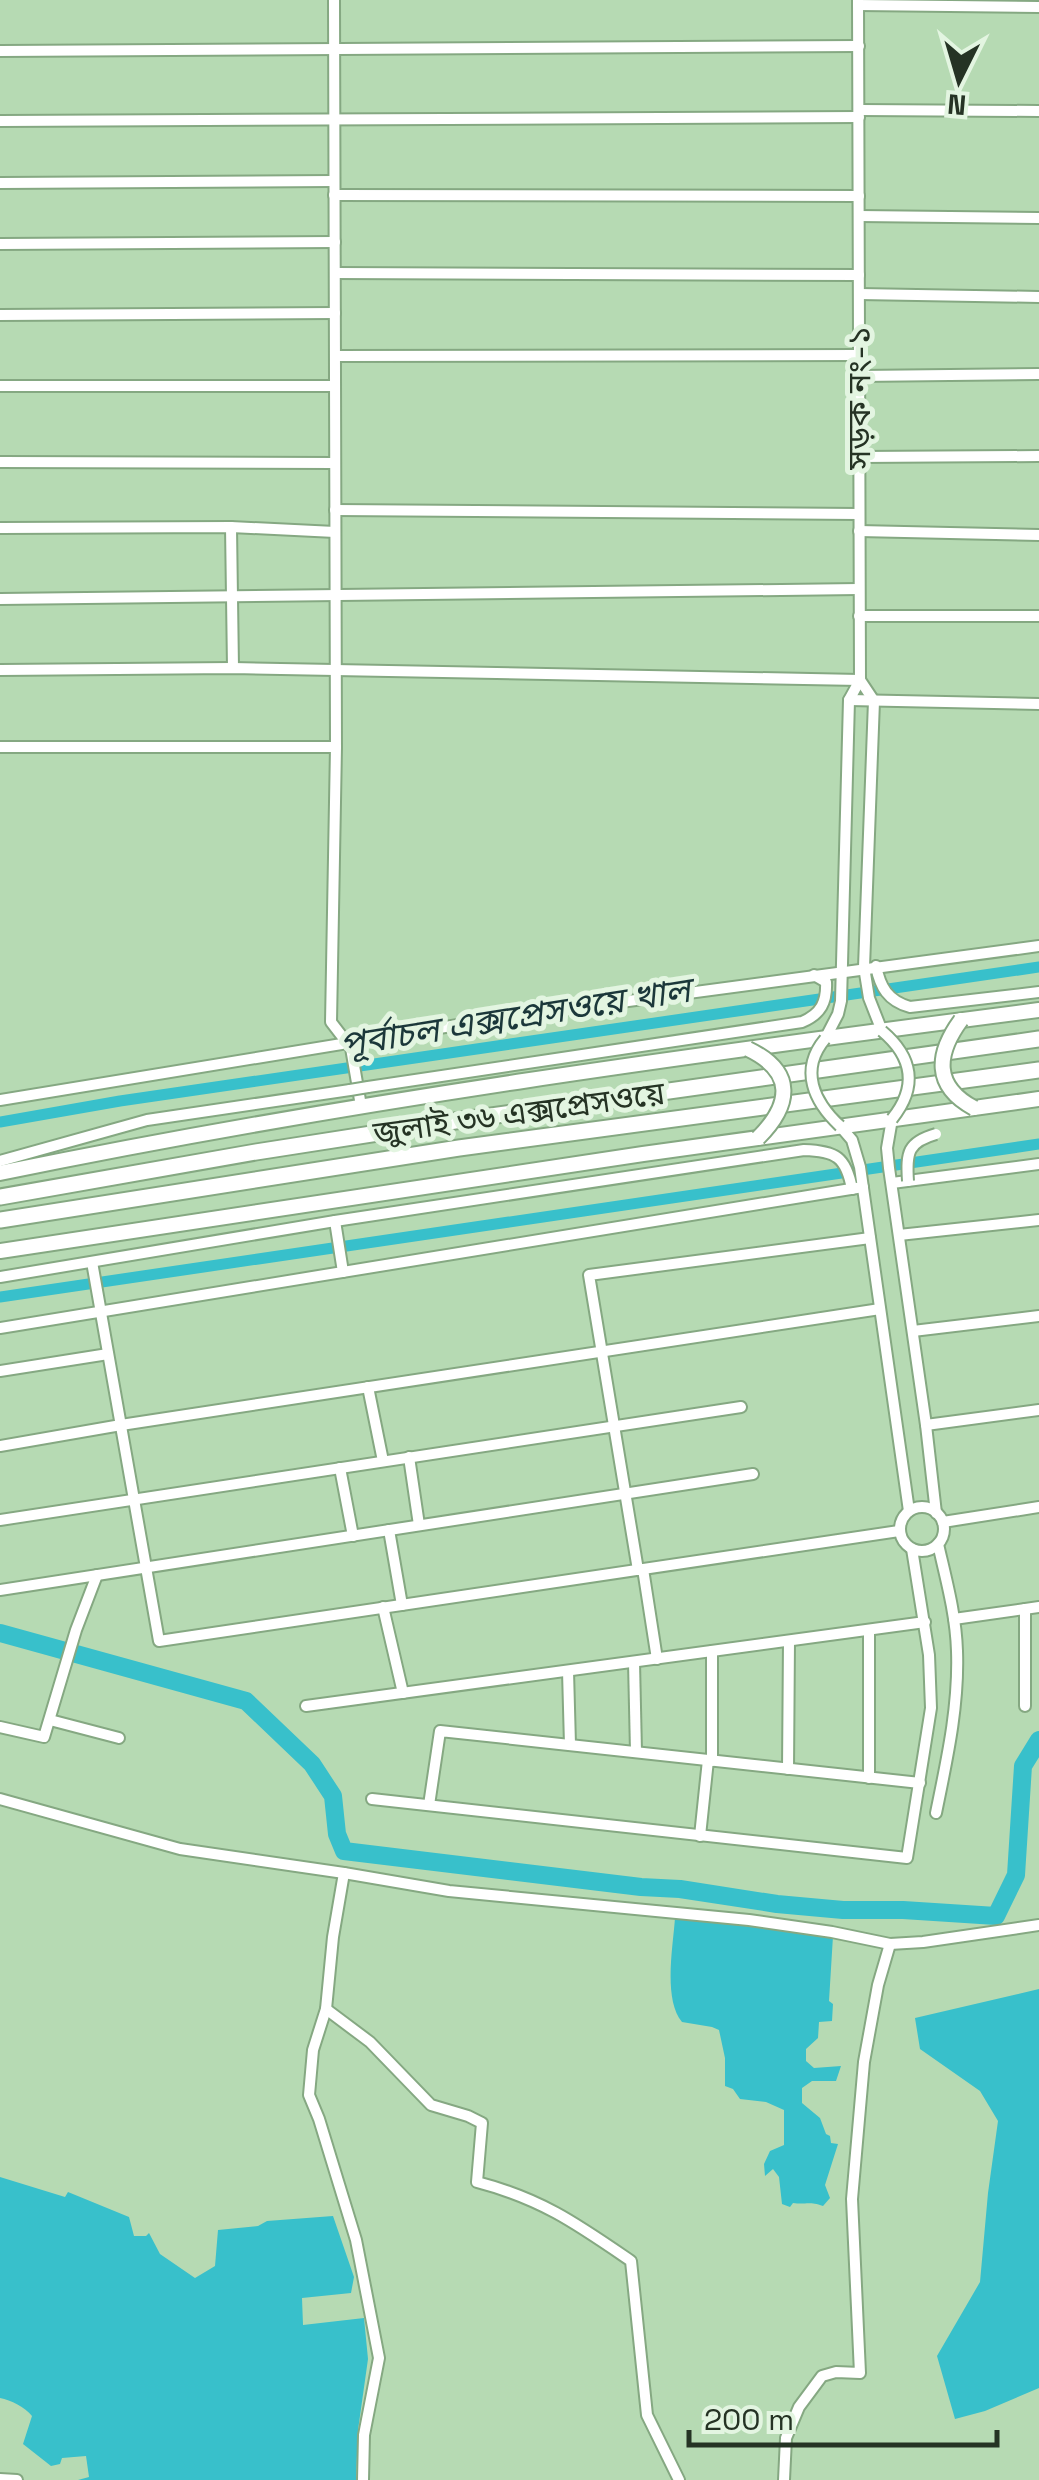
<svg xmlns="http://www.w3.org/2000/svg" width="1039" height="2480" font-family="'Space Grotesk','Noto Sans Bengali',sans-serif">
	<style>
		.water { fill: #38c0cb }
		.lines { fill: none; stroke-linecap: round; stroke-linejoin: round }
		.canal { stroke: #38c0cb; stroke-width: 11 }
		.river { stroke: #38c0cb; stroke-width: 18 }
		.minor-casing { stroke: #85a882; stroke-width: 14 }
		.major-casing { stroke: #85a882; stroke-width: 18 }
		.highway-casing { stroke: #85a882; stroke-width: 19 }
		.minor { stroke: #fff; stroke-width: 10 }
		.major { stroke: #fff; stroke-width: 14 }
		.highway { stroke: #fff; stroke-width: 15 }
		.minor-bridge-casing { stroke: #85a882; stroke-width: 14; stroke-linecap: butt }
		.major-bridge-casing { stroke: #85a882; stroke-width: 18; stroke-linecap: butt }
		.minor-bridge { stroke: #fff; stroke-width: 10 }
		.major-bridge { stroke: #fff; stroke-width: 14 }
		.labels { text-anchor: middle; stroke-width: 10; stroke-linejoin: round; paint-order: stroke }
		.street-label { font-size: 32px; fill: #253324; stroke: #e3f5e1 }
		.water-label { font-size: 35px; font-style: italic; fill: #1b373a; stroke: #e3f5e1 }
	</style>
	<rect width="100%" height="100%" fill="#b6dab3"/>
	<g class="water">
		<path d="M 675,1918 L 833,1936 L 829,2001 L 833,2004 L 832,2021 L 819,2022 L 818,2038 L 806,2049 L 806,2061 L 814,2068 L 841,2066 L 836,2081 L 812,2081 L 802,2088 L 802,2103 L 820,2118 L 826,2134 L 830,2136 L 831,2143 L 838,2144 L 825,2185 L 830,2198 L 823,2206 C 808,2201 806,2205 793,2203 L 790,2207 L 782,2204 L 779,2177 L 773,2169 L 765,2176 L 764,2164 L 770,2151 L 784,2145 L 784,2110 L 766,2102 L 740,2099 L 733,2089 L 725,2086 L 725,2058 L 719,2030 L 712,2027 L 682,2022 C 663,1999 673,1947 675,1918 Z"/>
		<polygon points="1039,1989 1039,2388 985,2411 955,2419 937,2356 980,2282 988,2193 998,2121 980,2091 920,2049 915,2018"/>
		<path d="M 0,2177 L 65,2197 L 68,2192 L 129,2217 L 134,2236 L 146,2236 L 149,2233 L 160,2254 L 195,2278 L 215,2266 L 218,2230 L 258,2226 L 267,2221 L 333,2216 L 354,2277 L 351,2293 L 302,2298 L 303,2325 L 364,2318 L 368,2359 L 358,2430 L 356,2480 L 78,2480 L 89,2477 L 86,2456 L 62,2458 L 60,2464 L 51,2466 L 23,2444 L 32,2416 C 25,2407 11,2400 0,2398 Z"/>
	</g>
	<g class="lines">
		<g class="canal">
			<polyline points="0,1122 120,1101 1039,967"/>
			<polyline points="0,1297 1039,1144"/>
		</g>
		<polyline class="river" points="0,1633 246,1701 312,1764 333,1796 337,1834 344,1851 641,1887 680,1889 777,1904 843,1910 903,1910 996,1916 1016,1875 1023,1766 1039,1740"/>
		<defs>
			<g id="minor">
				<polyline points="334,0 336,747 331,1022 351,1048 361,1106"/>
				<polyline points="858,5 1039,7"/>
				<polyline points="0,51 859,46"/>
				<polyline points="859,110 1039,111"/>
				<polyline points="0,121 859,117"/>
				<polyline points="0,183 334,181"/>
				<polyline points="334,195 859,196"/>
				<polyline points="859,216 1039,218"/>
				<polyline points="0,244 335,242"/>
				<polyline points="335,273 859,275"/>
				<polyline points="859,294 1039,297"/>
				<polyline points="0,315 335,313"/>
				<polyline points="335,356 859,355"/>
				<polyline points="859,376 1039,374"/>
				<polyline points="0,386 335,386"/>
				<polyline points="859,457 1039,456"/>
				<polyline points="0,462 335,463"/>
				<polyline points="335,510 859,514"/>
				<polyline points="231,527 233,668"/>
				<polyline points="0,528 231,527 335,532"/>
				<polyline points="859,531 1039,535"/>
				<polyline points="0,599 859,589"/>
				<polyline points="859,616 1039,616"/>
				<polyline points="0,670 233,668 860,680"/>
				<polyline points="860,680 874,701 864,967 869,998 882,1031"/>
				<polyline points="849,700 1039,704"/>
				<polyline points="0,747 336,747"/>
				<path d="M 876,966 C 880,987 888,1001 910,1007 L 1039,992"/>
				<polyline points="825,1039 838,1014 841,1001 849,700 860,680 858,0"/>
				<path d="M 368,1087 L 802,1022 C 821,1014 827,1002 826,982 L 814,975"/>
				<polyline points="0,1100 494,1019 1039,946"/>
				<polyline points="892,1119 887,1148 889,1168 926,1425 936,1513"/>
				<polyline points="840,1126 852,1140 860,1167 909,1511"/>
				<polyline points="0,1161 147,1120 350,1090"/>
				<polyline points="892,1183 1039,1164"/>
				<polyline points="335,1221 343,1272"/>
				<polyline points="899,1235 1039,1220"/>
				<polyline points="92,1262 159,1641 899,1531"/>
				<path d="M 0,1277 L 335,1221 L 804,1150 C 836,1151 846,1157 852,1189"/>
				<polyline points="0,1328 863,1187"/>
				<polyline points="913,1331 1039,1316"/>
				<polyline points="0,1371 108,1354"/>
				<polyline points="368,1387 383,1461"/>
				<polyline points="926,1425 1039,1410"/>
				<polyline points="0,1446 121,1425 880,1309"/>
				<polyline points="409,1457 419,1525"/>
				<polyline points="340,1468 353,1536"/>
				<circle cx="922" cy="1529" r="22"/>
				<polyline points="0,1520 741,1407"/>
				<polyline points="943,1522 1039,1507"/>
				<polyline points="389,1530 402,1605"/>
				<polyline points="643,1569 657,1659"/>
				<polyline points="638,1570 589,1275 870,1238"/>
				<polyline points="0,1590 753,1474"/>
				<polyline points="383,1607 403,1693"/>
				<polyline points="954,1619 1039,1607"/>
				<polyline points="869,1630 869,1778"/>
				<polyline points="712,1651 712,1761"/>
				<polyline points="634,1662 636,1752"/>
				<polyline points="568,1671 570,1745"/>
				<polyline points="306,1706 925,1622"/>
				<polyline points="1025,1706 1025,1609"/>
				<polyline points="50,1720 119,1738"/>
				<polyline points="0,1727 44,1737 76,1630 97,1575"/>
				<polyline points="788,1769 789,1641"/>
				<polyline points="0,1799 180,1849 344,1873 449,1891 749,1920 832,1932 890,1944 923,1942 1039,1925"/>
				<polyline points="372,1799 907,1858 931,1708 929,1655 912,1549"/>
				<polyline points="429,1805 440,1731 920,1783"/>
				<path d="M 936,1813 C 947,1759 959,1706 957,1651 C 956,1615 946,1579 938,1544"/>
				<polyline points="700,1836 708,1760"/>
				<polyline points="344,1873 333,1937 326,2009 313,2050 309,2095 319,2119 356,2240 379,2358 364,2435 363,2480"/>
				<path d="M 326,2009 L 370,2042 L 431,2105 L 468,2116 L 482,2123 L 477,2182 C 542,2199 577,2224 631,2261 L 647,2415 L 679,2480"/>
				<polyline points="0,2479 17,2480"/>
				<polyline points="784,2480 786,2438 799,2407 822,2376 836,2372 860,2373 852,2199 864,2062 878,1985 890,1944"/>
			</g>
			<g id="major">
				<path d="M 0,1173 C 344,1102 691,1055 1039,1010"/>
				<polyline points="0,1251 643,1154 1039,1099"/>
			</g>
			<g id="highway">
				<polyline points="0,1197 256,1152 455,1121 1039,1039"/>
				<polyline points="0,1220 459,1148 1039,1070"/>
			</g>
		</defs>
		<use href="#minor" class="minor-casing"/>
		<use href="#major" class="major-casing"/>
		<use href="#highway" class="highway-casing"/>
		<use href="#minor" class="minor"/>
		<use href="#major" class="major"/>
		<use href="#highway" class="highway"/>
		<defs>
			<g id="minor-bridge">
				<path d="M 882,1031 C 913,1057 918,1087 892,1119"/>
				<path d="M 825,1039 C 799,1070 814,1102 840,1126"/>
				<polyline points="350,1090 368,1087"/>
				<path d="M 908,1181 C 906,1152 908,1142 936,1134"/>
			</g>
			<g id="major-bridge">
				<path d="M 961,1020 C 936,1054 933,1086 974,1108"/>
				<path d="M 748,1049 C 796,1072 791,1105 758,1138"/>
			</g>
		</defs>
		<use href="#minor-bridge" class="minor-bridge-casing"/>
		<use href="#major-bridge" class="major-bridge-casing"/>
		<use href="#minor-bridge" class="minor-bridge"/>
		<use href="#major-bridge" class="major-bridge"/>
	</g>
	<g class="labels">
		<g class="street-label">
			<text transform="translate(859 398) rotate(-90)" y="11">সড়ক নং-১</text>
			<text transform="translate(519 1113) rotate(-8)" y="11">জুলাই ৩৬ এক্সপ্রেসওয়ে</text>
		</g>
		<g class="water-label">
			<text transform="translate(515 1017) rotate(-9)" y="12">পূর্বাচল এক্সপ্রেসওয়ে খাল</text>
		</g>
	</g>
	<g transform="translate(959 80) rotate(185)" stroke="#e3f5e1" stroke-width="8" paint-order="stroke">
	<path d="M0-8L18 38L0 25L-18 38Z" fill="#253324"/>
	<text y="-15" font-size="28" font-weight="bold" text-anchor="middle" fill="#253324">N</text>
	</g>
	<path d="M689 2430v15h308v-15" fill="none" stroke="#253324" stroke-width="5"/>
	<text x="704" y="2430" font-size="30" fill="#253324" stroke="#e3f5e1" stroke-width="8" paint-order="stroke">200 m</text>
</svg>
